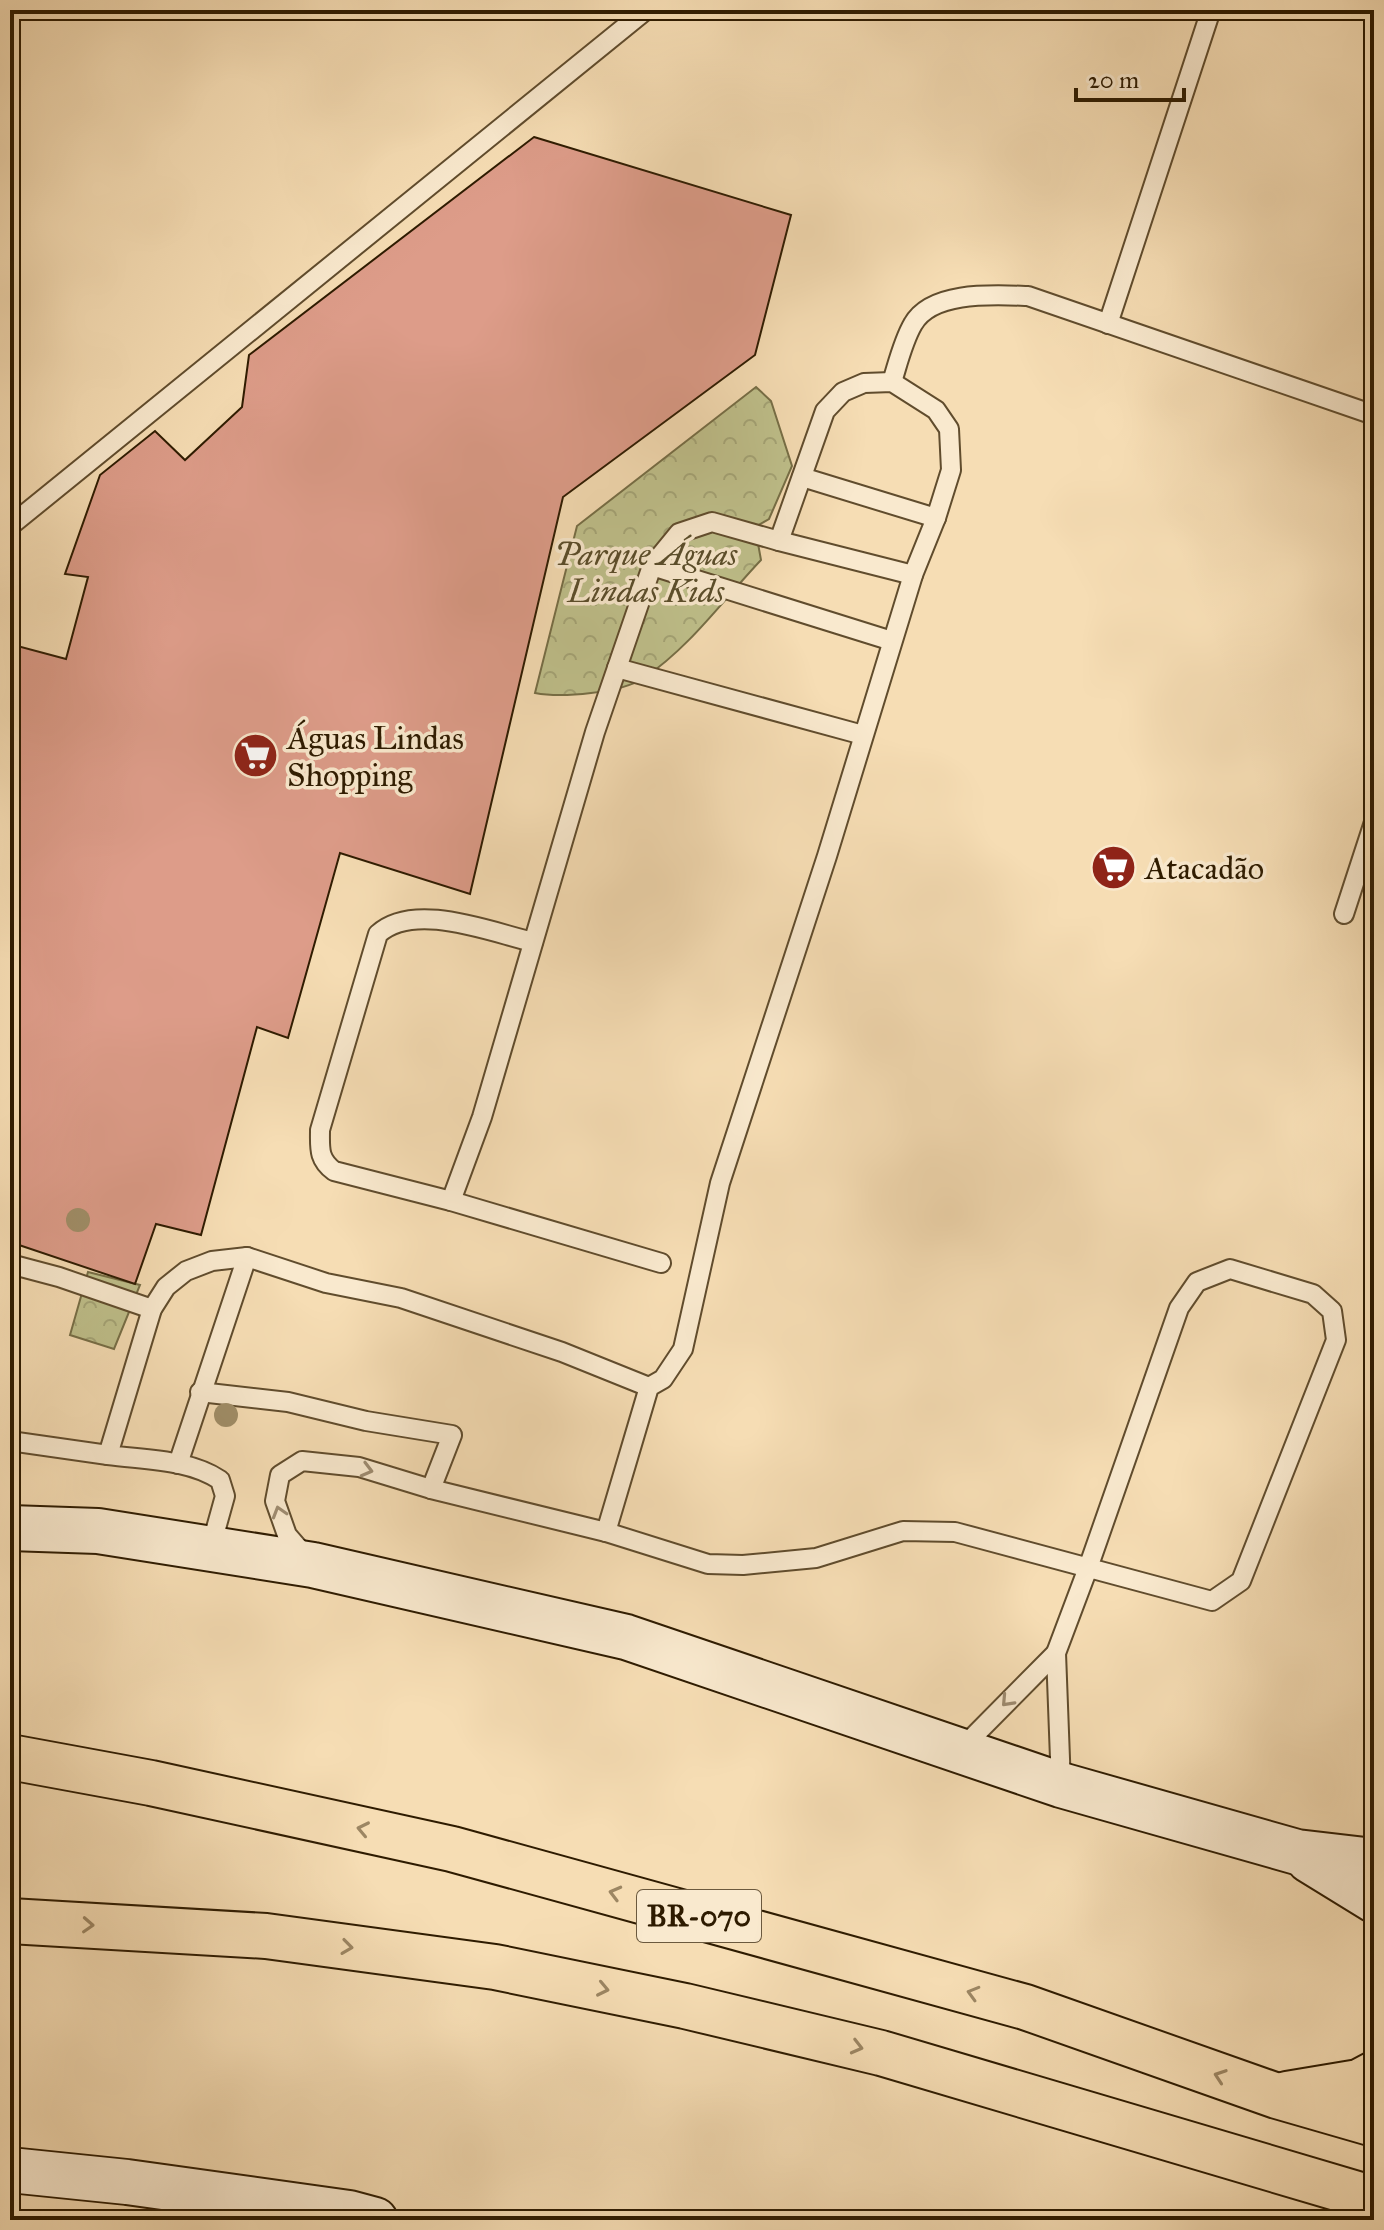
<svg xmlns="http://www.w3.org/2000/svg" width="1384" height="2230" font-family="'IM FELL Great Primer',serif">
	<style>
		.park { fill: url(#park-crowns); stroke: #766e46; stroke-width: 2 }
		.building { fill: #dd9c89; stroke: #2e1b00; stroke-width: 2 }
		.lines { fill: none; stroke-linecap: round; stroke-linejoin: round }
		.lane-casing { stroke: #604c2d; stroke-width: 22 }
		.secondary-casing { stroke: #2e1b00; stroke-width: 48 }
		.highway-casing { stroke: #2e1b00; stroke-width: 48 }
		.lane { stroke: #f9e9ce; stroke-width: 18 }
		.secondary { stroke: #f9e9ce; stroke-width: 44 }
		.highway { stroke: #f6ddb4; stroke-width: 44 }
		.tree { fill: #a08e68 }
		.oneway { stroke: #9e8c71 }
		.oneway2 { stroke: #9c8663 }
		.labels { text-anchor: middle; stroke-width: 7; stroke-linejoin: round; paint-order: stroke }
		.shield { fill: #f9e9ce; stroke: #6b593e; stroke-width: 2 }
		.shield-label { font-size: 30px; font-weight: bold; fill: #2e1b00 }
		.park-label { font-size: 32px; font-style: italic; fill: #5a4d2a; stroke: #f9e9ce }
		.poi-label { font-size: 32px; fill: #2e1b00; stroke: #f9e9ce; text-anchor: start }
	</style>
	<defs>
		<pattern id="park-crowns" width="20" height="18" patternUnits="userSpaceOnUse" patternTransform="scale(2)"><rect width="20" height="18" fill="#bfc08b"/><path d="M2 6a3 3 0 1 1 6 0M12 15a3 3 0 1 1 6 0" fill="none" stroke="#a4a476"/></pattern>
	</defs>
	<rect width="100%" height="100%" fill="#f6ddb4"/>
	<filter id="stains"><feTurbulence type="fractalNoise" baseFrequency=".0025" numOctaves="4"/><feColorMatrix values="0 0 0 0 .2 0 0 0 0 .09 0 0 0 0 .02 0 0 0 .5 -.17"/></filter>
	<radialGradient id="worn" r=".72"><stop offset=".6" stop-color="#630" stop-opacity="0"/><stop offset="1" stop-color="#630" stop-opacity=".3"/></radialGradient>
	<g class="park">
		<path d="M 756,387 L 771,401 L 792,466 L 769,519 L 755,527 L 761,560 C 723,600 691,646 644,678 C 621,693 562,698 535,693 L 577,526 Z"/>
		<polygon points="88,1272 140,1285 114,1349 70,1335"/>
	</g>
	<polygon class="building" points="534,137 791,215 755,355 563,497 470,894 340,853 288,1038 257,1027 201,1235 156,1224 135,1284 10,1242 10,644 66,659 88,577 65,574 100,475 155,431 185,460 242,407 249,355"/>
	<g class="lines">
		<defs>
			<g id="lane">
				<polyline points="1108,324 1211,10"/>
				<path d="M 892,382 C 898,363 903,341 913,324 C 932,290 996,295 1028,296 L 1374,415"/>
				<polyline points="802,477 936,518"/>
				<polyline points="10,526 646,10"/>
				<polyline points="779,541 913,575"/>
				<polyline points="652,566 892,641"/>
				<polyline points="617,668 863,735"/>
				<polyline points="1344,914 1374,822"/>
				<path d="M 533,942 C 490,932 414,901 378,934 L 320,1130 C 320,1148 318,1159 334,1171 L 451,1201 L 661,1263"/>
				<polyline points="451,1201 482,1117 595,732 652,566 679,533 712,522 779,541 825,411 843,392 864,383 892,382 936,410 949,429 951,470 936,518 913,575 827,856 720,1183 683,1349 663,1379 649,1387 606,1532"/>
				<polyline points="10,1264 59,1277 152,1309"/>
				<polyline points="200,1392 288,1402 366,1421 452,1435 431,1489"/>
				<polyline points="10,1441 108,1455"/>
				<polyline points="178,1464 247,1257"/>
				<path d="M 210,1550 L 225,1496 L 220,1480 C 189,1459 144,1460 108,1455 L 152,1309 L 166,1287 L 186,1271 L 212,1261 L 247,1257 L 326,1283 L 401,1298 L 562,1352 L 649,1387"/>
				<polyline points="307,1558 287,1535 275,1501 280,1475 302,1461 359,1467 431,1489 606,1532 708,1564 743,1565 816,1558 903,1531 955,1532 1212,1601 1241,1581 1336,1340 1332,1311 1313,1294 1230,1269 1197,1282 1179,1308 1088,1568 1056,1653 1061,1785"/>
				<polyline points="960,1750 1056,1653"/>
			</g>
			<g id="secondary">
				<polyline points="10,1528 98,1531 313,1565 626,1637 1061,1785 1297,1852 1374,1861"/>
				<polyline points="1309,1860 1374,1900"/>
				<polyline points="10,2170 127,2182 349,2213 375,2220"/>
			</g>
			<g id="highway">
				<polyline points="10,1757 151,1783 452,1849 1025,2007 1277,2096 1374,2124"/>
				<polyline points="10,1921 266,1936 495,1967 685,2006 881,2053 1374,2199"/>
				<polyline points="1287,2094 1359,2082 1374,2074"/>
			</g>
		</defs>
		<use href="#lane" class="lane-casing"/>
		<use href="#secondary" class="secondary-casing"/>
		<use href="#highway" class="highway-casing"/>
		<use href="#lane" class="lane"/>
		<use href="#secondary" class="secondary"/>
		<use href="#highway" class="highway"/>
	</g>
	<g class="tree">
		<circle cx="78" cy="1220" r="12"/>
		<circle cx="226" cy="1415" r="12"/>
	</g>
	<defs><path id="oneway-chevron" d="M-2-3.5L2.5 0L-2 3.5" fill="none" stroke-width="1.6" stroke-linecap="round" stroke-linejoin="round" transform="scale(2)"/></defs>
	<g class="oneway">
		<use href="#oneway-chevron" transform="translate(367 1470) rotate(15)"/>
		<use href="#oneway-chevron" transform="translate(279 1512) rotate(-107)"/>
		<use href="#oneway-chevron" transform="translate(1007 1701) rotate(133)"/>
	</g>
	<g class="oneway2">
		<use href="#oneway-chevron" transform="translate(363 1829) rotate(-168)"/>
		<use href="#oneway-chevron" transform="translate(615 1893) rotate(-165)"/>
		<use href="#oneway-chevron" transform="translate(88 1925) rotate(3)"/>
		<use href="#oneway-chevron" transform="translate(347 1947) rotate(8)"/>
		<use href="#oneway-chevron" transform="translate(603 1989) rotate(12)"/>
		<use href="#oneway-chevron" transform="translate(973 1993) rotate(-164)"/>
		<use href="#oneway-chevron" transform="translate(857 2047) rotate(14)"/>
		<use href="#oneway-chevron" transform="translate(1220 2076) rotate(-161)"/>
	</g>
	<defs>
		<symbol id="supermarket-disc" viewBox="-11 -11 22 22"><circle r="9.5" fill="#8f2418" stroke="#f9e9ce"/><path d="M-6-5.5h2.5l.6 2H6L4.5 2H-2.5L-4.4-4H-6ZM-1.5 3.2a1.3 1.3 0 1 0 .1 0ZM3 3.2a1.3 1.3 0 1 0 .1 0Z" fill="#fff"/></symbol>
	</defs>
	<g fill-rule="evenodd">
		<use href="#supermarket-disc" x="230" y="730" width="51" height="51"/>
		<use href="#supermarket-disc" x="1088" y="842" width="51" height="51"/>
	</g>
	<g class="labels">
		<rect class="shield" x="637" y="1890" width="124" height="52" rx="6"/>
		<g class="shield-label">
			<text x="699" y="1926">BR-070</text>
		</g>
		<g class="park-label">
			<text x="646" y="565">Parque Águas<tspan x="646" dy="37">Lindas Kids</tspan></text>
		</g>
		<g class="poi-label">
			<text x="287" y="749">Águas Lindas<tspan x="287" dy="37">Shopping</tspan></text>
			<text x="1145" y="879">Atacadão</text>
		</g>
	</g>
	<rect width="1384" height="2230" fill="none" stroke="#f6ddb4" stroke-width="40"/>
	<rect x="12" y="12" width="1360" height="2206" fill="none" stroke="#2e1b00" stroke-width="4"/>
	<rect x="20" y="20" width="1344" height="2190" fill="none" stroke="#2e1b00" stroke-width="2"/>
	<path d="M1076 88v12h108v-12" fill="none" stroke="#2e1b00" stroke-width="4"/>
	<text x="1088" y="88" font-size="24" fill="#2e1b00" stroke="#f9e9ce" stroke-width="6" paint-order="stroke">20 m</text>
	<rect width="100%" height="100%" filter="url(#stains)"/>
	<rect width="100%" height="100%" fill="url(#worn)"/>
</svg>
